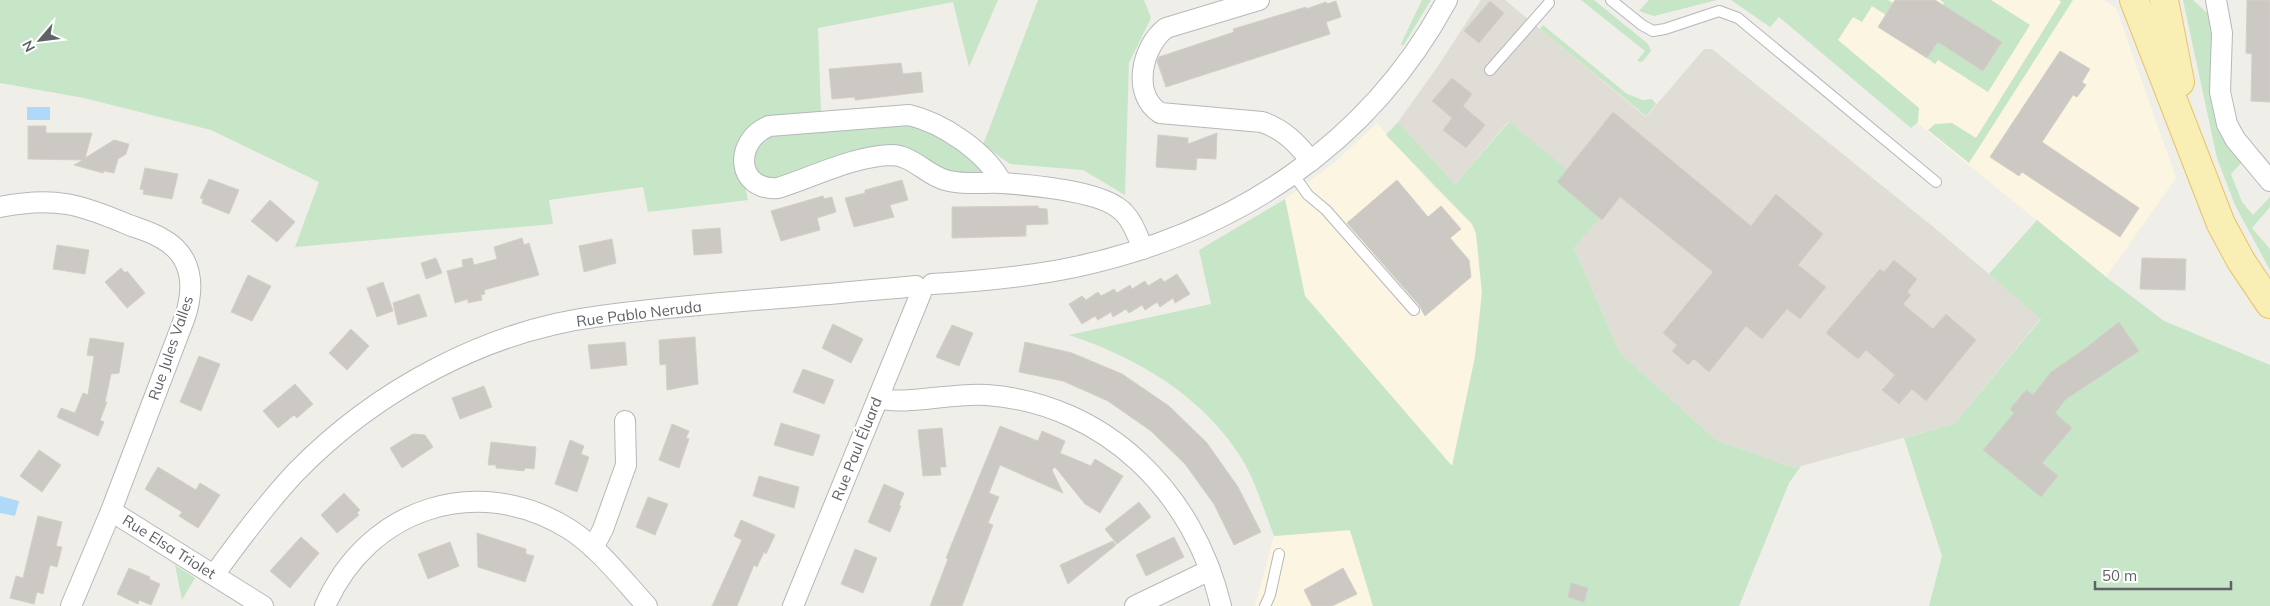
<svg xmlns="http://www.w3.org/2000/svg" width="2270" height="606" font-family="Mulish,sans-serif">
	<style>
		.commercial { fill: #fcf5e1 }
		.education { fill: #e0ddd6 }
		.green { fill: #c7e5c7 }
		.water { fill: #afd9f9 }
		.building { fill: #ccc9c4; stroke: #d4d0c7 }
		.lines { fill: none; stroke-linecap: round; stroke-linejoin: round }
		.service-casing { stroke: #b5b8bb; stroke-width: 12 }
		.minor-casing { stroke: #b5b8bb; stroke-width: 22 }
		.primary-casing { stroke: #e8c369; stroke-width: 30 }
		.service { stroke: #fff; stroke-width: 10 }
		.minor { stroke: #fff; stroke-width: 20 }
		.primary { stroke: #f9eeb4; stroke-width: 28 }
		.labels { text-anchor: middle; stroke-width: 4; stroke-linejoin: round; paint-order: stroke }
		.street-label { font-size: 15px; fill: #5f6367; stroke: #fff }
	</style>
	<rect width="100%" height="100%" fill="#f0eee8"/>
	<g class="commercial">
		<polygon points="1767,0 2104,0 2116,8 2176,178 2106,277"/>
		<polygon points="1377,123 1433,186 1472,224 1476,233 1482,293 1475,357 1452,466 1305,296 1285,199 1333,164"/>
		<polygon points="1350,530 1373,606 1255,606 1274,536"/>
	</g>
	<polygon class="education" points="1481,0 1505,0 1646,117 1704,49 1712,49 1931,225 2041,318 1954,424 1794,468 1716,440 1620,353 1574,248 1609,205 1508,122 1455,184 1398,122 1436,69"/>
	<g class="green">
		<polygon points="0,0 998,0 969,67 953,2 818,28 821,113 768,120 740,167 748,200 648,212 643,187 549,200 553,224 295,247 319,182 211,130 84,98 0,83"/>
		<polygon points="1038,0 1144,0 1151,18 1129,63 1125,195 1083,170 1010,164 983,145"/>
		<polygon points="1422,0 1431,0 1403,46 1401,44"/>
		<polygon points="1581,0 1594,0 1648,44 1651,51 1642,62 1637,61 1645,51"/>
		<polygon points="1649,0 1717,0 1654,16 1639,11"/>
		<polygon points="1731,0 1888,0 1893,3 1886,15 1872,6 1862,22 1853,17 1838,40 1919,108 1918,122 1911,128 1779,17 1770,27"/>
		<polygon points="1940,0 1991,0 2030,25 1988,92 1938,60 1935,64 1927,58 1938,42 1983,71 2001,42 1943,5 1944,3"/>
		<polygon points="2059,0 2073,0 1969,163 1928,130 1935,124 1952,123 1976,138 2061,2"/>
		<polygon points="2183,0 2193,0 2209,15 2243,161 2231,174 2242,202 2253,215 2270,197 2270,207 2252,228 2270,249 2270,270 2235,205 2217,158"/>
		<polygon points="1543,25 1627,94 1643,100 1652,99 1656,104 1646,116 1540,29"/>
		<polygon points="901,122 931,129 989,172 965,179 912,154 771,182 754,173 754,145 766,134"/>
		<path d="M 1398,122 L 1455,184 L 1509,122 L 1610,205 L 1574,248 L 1620,353 L 1716,440 L 1794,468 L 1801,466 L 1789,483 L 1739,606 L 1373,606 L 1350,530 L 1274,536 C 1264,510 1256,483 1242,459 C 1203,396 1138,358 1069,335 L 1211,304 L 1199,250 L 1285,199 L 1305,296 L 1452,466 L 1475,357 L 1482,293 L 1476,233 L 1472,224 L 1386,135 Z"/>
		<polygon points="2037,220 2106,277 2164,321 2270,365 2270,606 1929,606 1942,556 1904,438 1954,424 2041,319 1989,274"/>
		<polygon points="175,565 195,578 182,600"/>
	</g>
	<g class="water">
		<rect x="27" y="107" width="23" height="13"/>
		<polygon points="0,496 19,501 15,516 0,513"/>
	</g>
	<g class="building">
		<polygon points="1895,0 1935,0 2002,42 1983,71 1938,42 1927,58 1878,27"/>
		<polygon points="2247,0 2270,0 2270,102 2251,101 2252,54 2246,53"/>
		<polygon points="1336,1 1341,17 1326,22 1330,34 1166,87 1157,61 1159,57 1234,32 1233,29 1306,7 1306,9 1326,2 1327,4"/>
		<polygon points="1490,1 1504,13 1479,43 1464,31"/>
		<polygon points="2060,51 2090,69 2082,82 2086,85 2077,97 2073,95 2042,142 2139,208 2120,237 2022,172 2019,176 1990,157"/>
		<polygon points="901,63 903,74 921,72 923,92 855,100 855,97 832,99 829,69"/>
		<polygon points="1452,78 1472,94 1463,106 1485,125 1466,148 1443,130 1452,118 1432,101"/>
		<polygon points="1613,112 1751,226 1776,194 1823,234 1798,265 1826,287 1800,319 1787,309 1762,339 1746,326 1709,372 1694,359 1688,365 1672,351 1677,345 1663,333 1713,272 1620,197 1602,220 1557,182"/>
		<polygon points="28,126 46,126 46,133 92,133 85,158 114,140 129,144 126,154 118,159 114,173 104,171 103,173 74,165 83,160 28,159"/>
		<polygon points="1217,133 1216,159 1197,158 1196,170 1156,167 1158,135 1188,138 1188,144"/>
		<polygon points="145,168 178,174 172,199 143,194 144,190 140,189"/>
		<polygon points="209,179 239,190 229,214 202,203 203,199 200,198"/>
		<polygon points="902,180 908,200 890,205 894,217 854,227 845,198 865,193 865,190"/>
		<polygon points="1397,180 1428,217 1441,206 1461,229 1450,238 1469,260 1471,277 1425,316 1419,305 1347,223"/>
		<polygon points="823,196 824,199 832,197 836,212 817,218 820,230 781,241 771,211"/>
		<polygon points="270,200 295,222 277,242 251,221"/>
		<polygon points="1038,206 1038,208 1047,209 1048,224 1026,225 1026,236 952,238 952,207"/>
		<polygon points="720,228 722,253 694,255 692,230"/>
		<polygon points="522,238 524,245 529,243 539,275 484,290 485,294 481,295 482,300 468,303 468,299 455,303 447,271 463,267 462,260 472,258 474,265 497,259 494,247"/>
		<polygon points="612,239 616,263 584,272 579,246"/>
		<polygon points="57,245 89,250 85,274 53,269"/>
		<polygon points="436,258 442,273 426,279 421,263"/>
		<polygon points="2142,258 2186,259 2185,290 2140,289"/>
		<polygon points="1894,260 1917,279 1907,292 1911,295 1903,304 1933,329 1946,314 1976,340 1926,401 1912,389 1899,404 1882,390 1895,375 1866,350 1858,359 1826,333 1880,269 1884,272"/>
		<polygon points="121,268 125,273 127,271 145,293 127,308 105,282"/>
		<polygon points="1177,274 1190,294 1175,303 1173,298 1160,307 1157,302 1145,310 1142,305 1129,313 1126,309 1113,317 1111,312 1098,320 1095,316 1082,324 1069,304 1082,296 1086,300 1098,292 1101,296 1114,289 1117,293 1130,285 1132,289 1145,281 1148,286 1161,278 1164,282"/>
		<polygon points="248,275 271,286 252,321 231,312"/>
		<polygon points="383,282 393,311 377,317 367,288"/>
		<polygon points="419,294 427,316 398,325 393,303"/>
		<polygon points="2119,322 2139,351 2066,399 2055,413 2072,428 2042,463 2058,476 2041,497 1983,450 2014,413 2010,409 2026,390 2033,395 2051,372 2082,351"/>
		<polygon points="833,324 863,339 851,363 822,348"/>
		<polygon points="952,325 973,333 959,366 936,357"/>
		<polygon points="351,329 369,346 347,370 329,353"/>
		<polygon points="695,337 698,384 667,390 666,364 660,365 659,340"/>
		<polygon points="90,338 124,343 119,373 111,374 105,402 107,402 100,420 104,422 98,436 57,417 61,408 75,413 83,393 88,395 94,356 87,355"/>
		<polygon points="625,342 627,365 591,369 588,345"/>
		<polygon points="1025,342 1072,353 1122,374 1169,406 1207,443 1238,487 1261,532 1234,545 1214,504 1185,464 1151,431 1108,401 1063,381 1019,372"/>
		<polygon points="199,356 220,364 201,411 180,402"/>
		<polygon points="803,369 834,380 824,404 793,392"/>
		<polygon points="295,384 313,404 297,418 294,415 278,428 263,411"/>
		<polygon points="484,386 492,407 460,419 452,398"/>
		<polygon points="781,423 820,435 813,456 774,445"/>
		<polygon points="672,424 689,431 686,438 689,439 679,468 659,460"/>
		<polygon points="1000,426 1038,441 1042,431 1065,441 1060,453 1091,466 1095,459 1123,476 1100,513 1085,504 1055,467 1052,470 1063,493 1000,465 989,493 999,497 988,523 993,525 962,606 930,606 948,559 946,558"/>
		<polygon points="942,428 946,467 940,467 941,475 923,476 918,430"/>
		<polygon points="413,434 425,435 433,447 402,468 390,448"/>
		<polygon points="570,440 584,446 581,454 589,457 577,492 555,484"/>
		<polygon points="491,442 536,447 534,469 525,468 524,471 496,468 496,465 488,465"/>
		<polygon points="39,450 61,465 42,492 20,476"/>
		<polygon points="158,467 196,490 200,483 220,495 198,528 179,516 182,512 145,489"/>
		<polygon points="759,476 799,487 794,508 753,496"/>
		<polygon points="884,484 904,493 899,505 901,506 890,532 868,522"/>
		<polygon points="344,493 360,510 357,513 359,515 337,533 321,515"/>
		<polygon points="648,497 668,504 655,535 636,527"/>
		<polygon points="1139,502 1151,517 1117,544 1105,529"/>
		<polygon points="38,516 62,522 56,546 62,547 57,567 50,565 43,594 37,592 34,604 10,598 16,576 23,578"/>
		<polygon points="741,520 775,535 766,554 764,552 757,567 754,565 737,606 712,606 742,540 734,536"/>
		<polygon points="477,533 526,549 526,554 534,556 525,582 478,567"/>
		<polygon points="301,537 319,553 290,588 270,571"/>
		<polygon points="1174,537 1184,557 1146,576 1136,555"/>
		<polygon points="1113,541 1116,545 1068,584 1060,565"/>
		<polygon points="450,542 459,566 428,579 418,554"/>
		<polygon points="855,549 877,558 863,593 841,584"/>
		<polygon points="129,568 150,577 149,579 160,584 151,605 139,600 138,604 117,594"/>
		<polygon points="1343,568 1357,594 1332,606 1312,606 1304,590"/>
		<polygon points="1571,583 1588,588 1584,602 1568,597"/>
	</g>
	<g class="lines">
		<defs>
			<g id="service">
				<polyline points="1611,0 1642,25 1653,31 1665,29 1719,11 1738,18 1936,182"/>
				<polyline points="1490,70 1549,3"/>
				<polyline points="1293,174 1308,195 1326,210 1414,310"/>
				<polyline points="1265,606 1270,595 1279,554"/>
			</g>
			<g id="minor">
				<path d="M 1259,0 L 1166,28 C 1142,46 1131,94 1160,113 L 1262,122 C 1283,129 1297,143 1311,161"/>
				<polyline points="2216,0 2222,33 2220,92 2227,124 2235,139 2270,181"/>
				<path d="M 1002,183 C 986,152 943,123 909,115 L 769,126 C 733,141 736,191 778,188 C 813,177 854,156 891,155 C 913,155 928,177 949,181 C 967,185 984,182 1002,183 C 1031,185 1094,191 1117,207 C 1131,216 1137,234 1143,249"/>
				<path d="M 0,207 C 54,196 80,204 129,225 C 140,229 151,232 161,238 C 193,255 195,286 185,317 L 111,511 L 71,606"/>
				<path d="M 932,284 C 980,281 1029,277 1075,267 C 1234,233 1369,145 1447,0"/>
				<path d="M 878,398 C 906,406 954,392 987,395 C 1106,404 1194,493 1221,606"/>
				<polyline points="111,511 263,606"/>
				<polyline points="593,548 603,529 626,465 625,421"/>
				<path d="M 214,575 C 240,539 266,504 296,472 C 376,390 487,330 601,316 C 680,305 760,300 840,293 C 865,290 891,289 916,286"/>
				<path d="M 325,606 C 368,508 477,472 569,529 C 599,548 623,580 647,606"/>
				<polyline points="793,606 921,293"/>
				<polyline points="1135,606 1210,570"/>
			</g>
			<g id="primary">
				<polyline points="2134,0 2221,224 2241,261 2270,304"/>
				<polyline points="2164,0 2180,82"/>
			</g>
		</defs>
		<use href="#service" class="service-casing"/>
		<use href="#minor" class="minor-casing"/>
		<use href="#primary" class="primary-casing"/>
		<use href="#service" class="service"/>
		<use href="#minor" class="minor"/>
		<use href="#primary" class="primary"/>
	</g>
	<g class="labels">
		<g class="street-label">
			<text transform="translate(639 314) rotate(-7)" y="5">Rue Pablo Neruda</text>
			<text transform="translate(171 348) rotate(-71)" y="5">Rue Jules Valles</text>
			<text transform="translate(857 449) rotate(-68)" y="5">Rue Paul Éluard</text>
			<text transform="translate(169 547) rotate(32)" y="5">Rue Elsa Triolet</text>
		</g>
	</g>
	<g transform="translate(40 40) rotate(242)" stroke="#ffffff" stroke-width="4" paint-order="stroke">
	<path d="M0-4L9 19L0 12L-9 19Z" fill="#5f6367"/>
	<text y="-8" font-size="14" font-weight="bold" text-anchor="middle" fill="#5f6367">N</text>
	</g>
	<path d="M2095 581v8h136v-8" fill="none" stroke="#5f6367" stroke-width="2.5"/>
	<text x="2102" y="581" font-size="15" fill="#5f6367" stroke="#ffffff" stroke-width="4" paint-order="stroke">50 m</text>
</svg>
